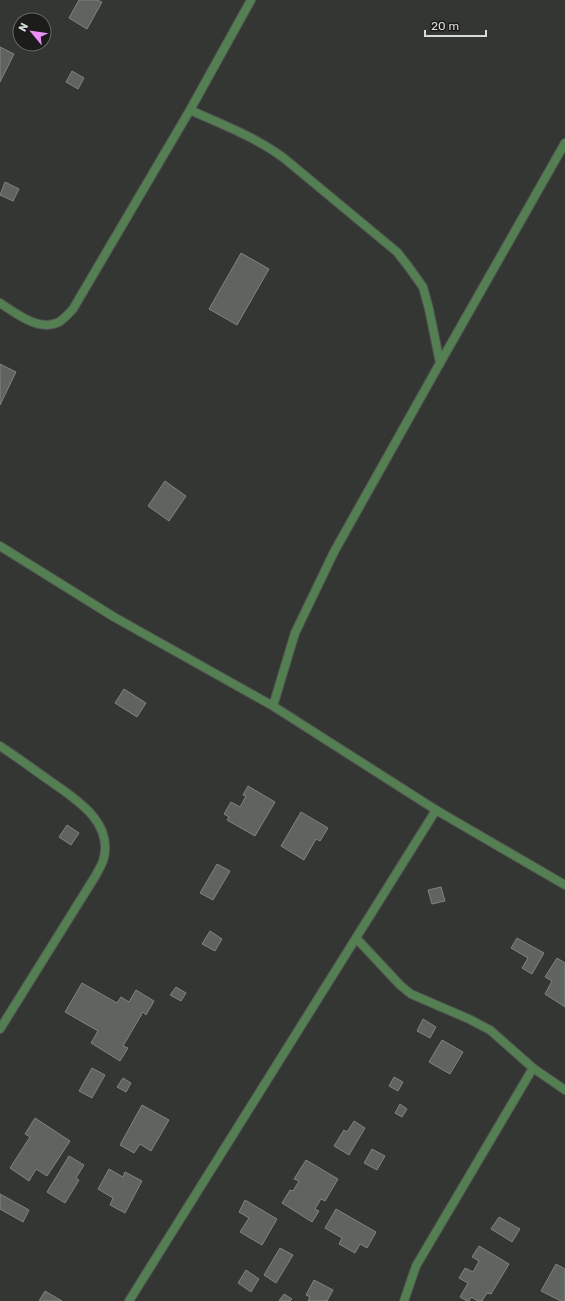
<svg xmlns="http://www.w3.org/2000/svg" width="565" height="1301" font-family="Rubik,sans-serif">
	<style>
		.building { fill: #606460; stroke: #808480 }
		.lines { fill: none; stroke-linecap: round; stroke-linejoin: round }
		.minor-casing { stroke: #515451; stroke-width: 10 }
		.minor { stroke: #547f52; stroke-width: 8 }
	</style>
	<rect width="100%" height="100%" fill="#333633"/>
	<g class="building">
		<polygon points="79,0 97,0 102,2 87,29 69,18"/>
		<polygon points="0,47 14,54 0,82"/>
		<polygon points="72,71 84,78 78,89 66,82"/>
		<polygon points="5,182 19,189 13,201 0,195"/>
		<polygon points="241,253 269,269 237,325 209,309"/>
		<polygon points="0,364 16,372 0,405"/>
		<polygon points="165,481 186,496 169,521 148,506"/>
		<polygon points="124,689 146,703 137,717 115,703"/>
		<polygon points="248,786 275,802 255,836 227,820 229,817 224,814 231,802 240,807 246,796 243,795"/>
		<polygon points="301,812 328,828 320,841 316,839 304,860 281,846"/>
		<polygon points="67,825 79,833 71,845 59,837"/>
		<polygon points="217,864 230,871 213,900 200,893"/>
		<polygon points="441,887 445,901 432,904 428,890"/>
		<polygon points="210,931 222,939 215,951 202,944"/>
		<polygon points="517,938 544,953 532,974 522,968 528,958 511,948"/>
		<polygon points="557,958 565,963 565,1007 545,994 552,981 545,977"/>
		<polygon points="82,983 117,1003 121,997 129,1002 136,990 154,1001 146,1015 143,1012 123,1046 128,1048 120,1061 91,1043 98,1031 65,1012"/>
		<polygon points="176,987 186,993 181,1001 170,995"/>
		<polygon points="423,1019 436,1027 430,1038 417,1031"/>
		<polygon points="442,1040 463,1052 450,1074 429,1062"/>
		<polygon points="92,1068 105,1075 92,1098 79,1091"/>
		<polygon points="394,1077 403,1082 398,1091 389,1086"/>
		<polygon points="123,1078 131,1083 126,1092 117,1087"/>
		<polygon points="400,1104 407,1109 402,1117 395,1113"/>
		<polygon points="142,1105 169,1120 151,1151 140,1144 134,1153 120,1145"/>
		<polygon points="35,1118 70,1141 47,1176 36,1169 29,1181 10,1168 30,1137 25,1134"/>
		<polygon points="354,1121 365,1128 349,1155 334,1146 344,1130 347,1132"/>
		<polygon points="372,1149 385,1156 377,1170 364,1163"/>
		<polygon points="69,1156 84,1165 76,1178 79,1180 65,1203 47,1192"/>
		<polygon points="306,1160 338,1179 325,1201 321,1199 315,1209 319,1211 312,1222 282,1203 290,1190 293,1191 299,1181 294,1179"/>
		<polygon points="109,1169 123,1177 125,1172 142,1181 125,1213 110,1205 113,1198 98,1189"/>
		<polygon points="0,1194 29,1210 23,1222 0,1209"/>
		<polygon points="245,1200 277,1219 262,1245 240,1232 249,1218 239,1212"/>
		<polygon points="336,1209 376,1232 367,1248 360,1244 355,1253 339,1244 342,1238 325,1228"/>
		<polygon points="499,1217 520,1229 512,1242 491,1229"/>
		<polygon points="479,1246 509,1264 491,1294 487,1293 482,1301 478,1301 471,1297 469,1301 467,1301 460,1297 468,1283 459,1278 465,1268 473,1272 479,1261 472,1257"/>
		<polygon points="280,1248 293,1255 276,1283 264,1275"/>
		<polygon points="556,1264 565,1269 565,1301 561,1301 541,1291"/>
		<polygon points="246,1270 259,1279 251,1292 238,1283"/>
		<polygon points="314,1280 333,1290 327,1301 308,1301 310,1297 306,1295"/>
		<polygon points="45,1291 62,1301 39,1301"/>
		<polygon points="284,1294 292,1299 290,1301 279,1301"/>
	</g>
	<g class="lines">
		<defs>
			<g id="minor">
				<path d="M 190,110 C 223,125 256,137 285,159 L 397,252 L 408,266 L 423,287 L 429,309 L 440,363"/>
				<path d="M 0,303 C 17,314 39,332 59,322 C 64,319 69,313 73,309 L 190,110 L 251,0"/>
				<polyline points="0,546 114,617 273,706 436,810 565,885"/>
				<polyline points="273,706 295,633 334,552 440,363 565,143"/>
				<path d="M 0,746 C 17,757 33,769 50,781 C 76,799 115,823 103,861 C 101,866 98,871 96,875 L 0,1029"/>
				<polyline points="356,938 400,985 411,994 469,1019 490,1030 533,1068 565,1090"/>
				<polyline points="129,1301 436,810"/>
				<polyline points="404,1301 416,1266 533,1068"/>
			</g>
		</defs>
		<use href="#minor" class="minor-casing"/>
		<use href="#minor" class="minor"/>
	</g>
	<g transform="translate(32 32) rotate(299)"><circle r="19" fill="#1c1d1b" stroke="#676967"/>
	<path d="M0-3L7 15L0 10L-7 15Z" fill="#ee8cf8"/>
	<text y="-6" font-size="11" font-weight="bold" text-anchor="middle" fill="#d8dbd8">N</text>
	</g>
	<path d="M425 30v6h61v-6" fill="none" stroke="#d8dbd8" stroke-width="2"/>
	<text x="431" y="30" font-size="12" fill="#d8dbd8" stroke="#1c1d1b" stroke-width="3" paint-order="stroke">20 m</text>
</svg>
